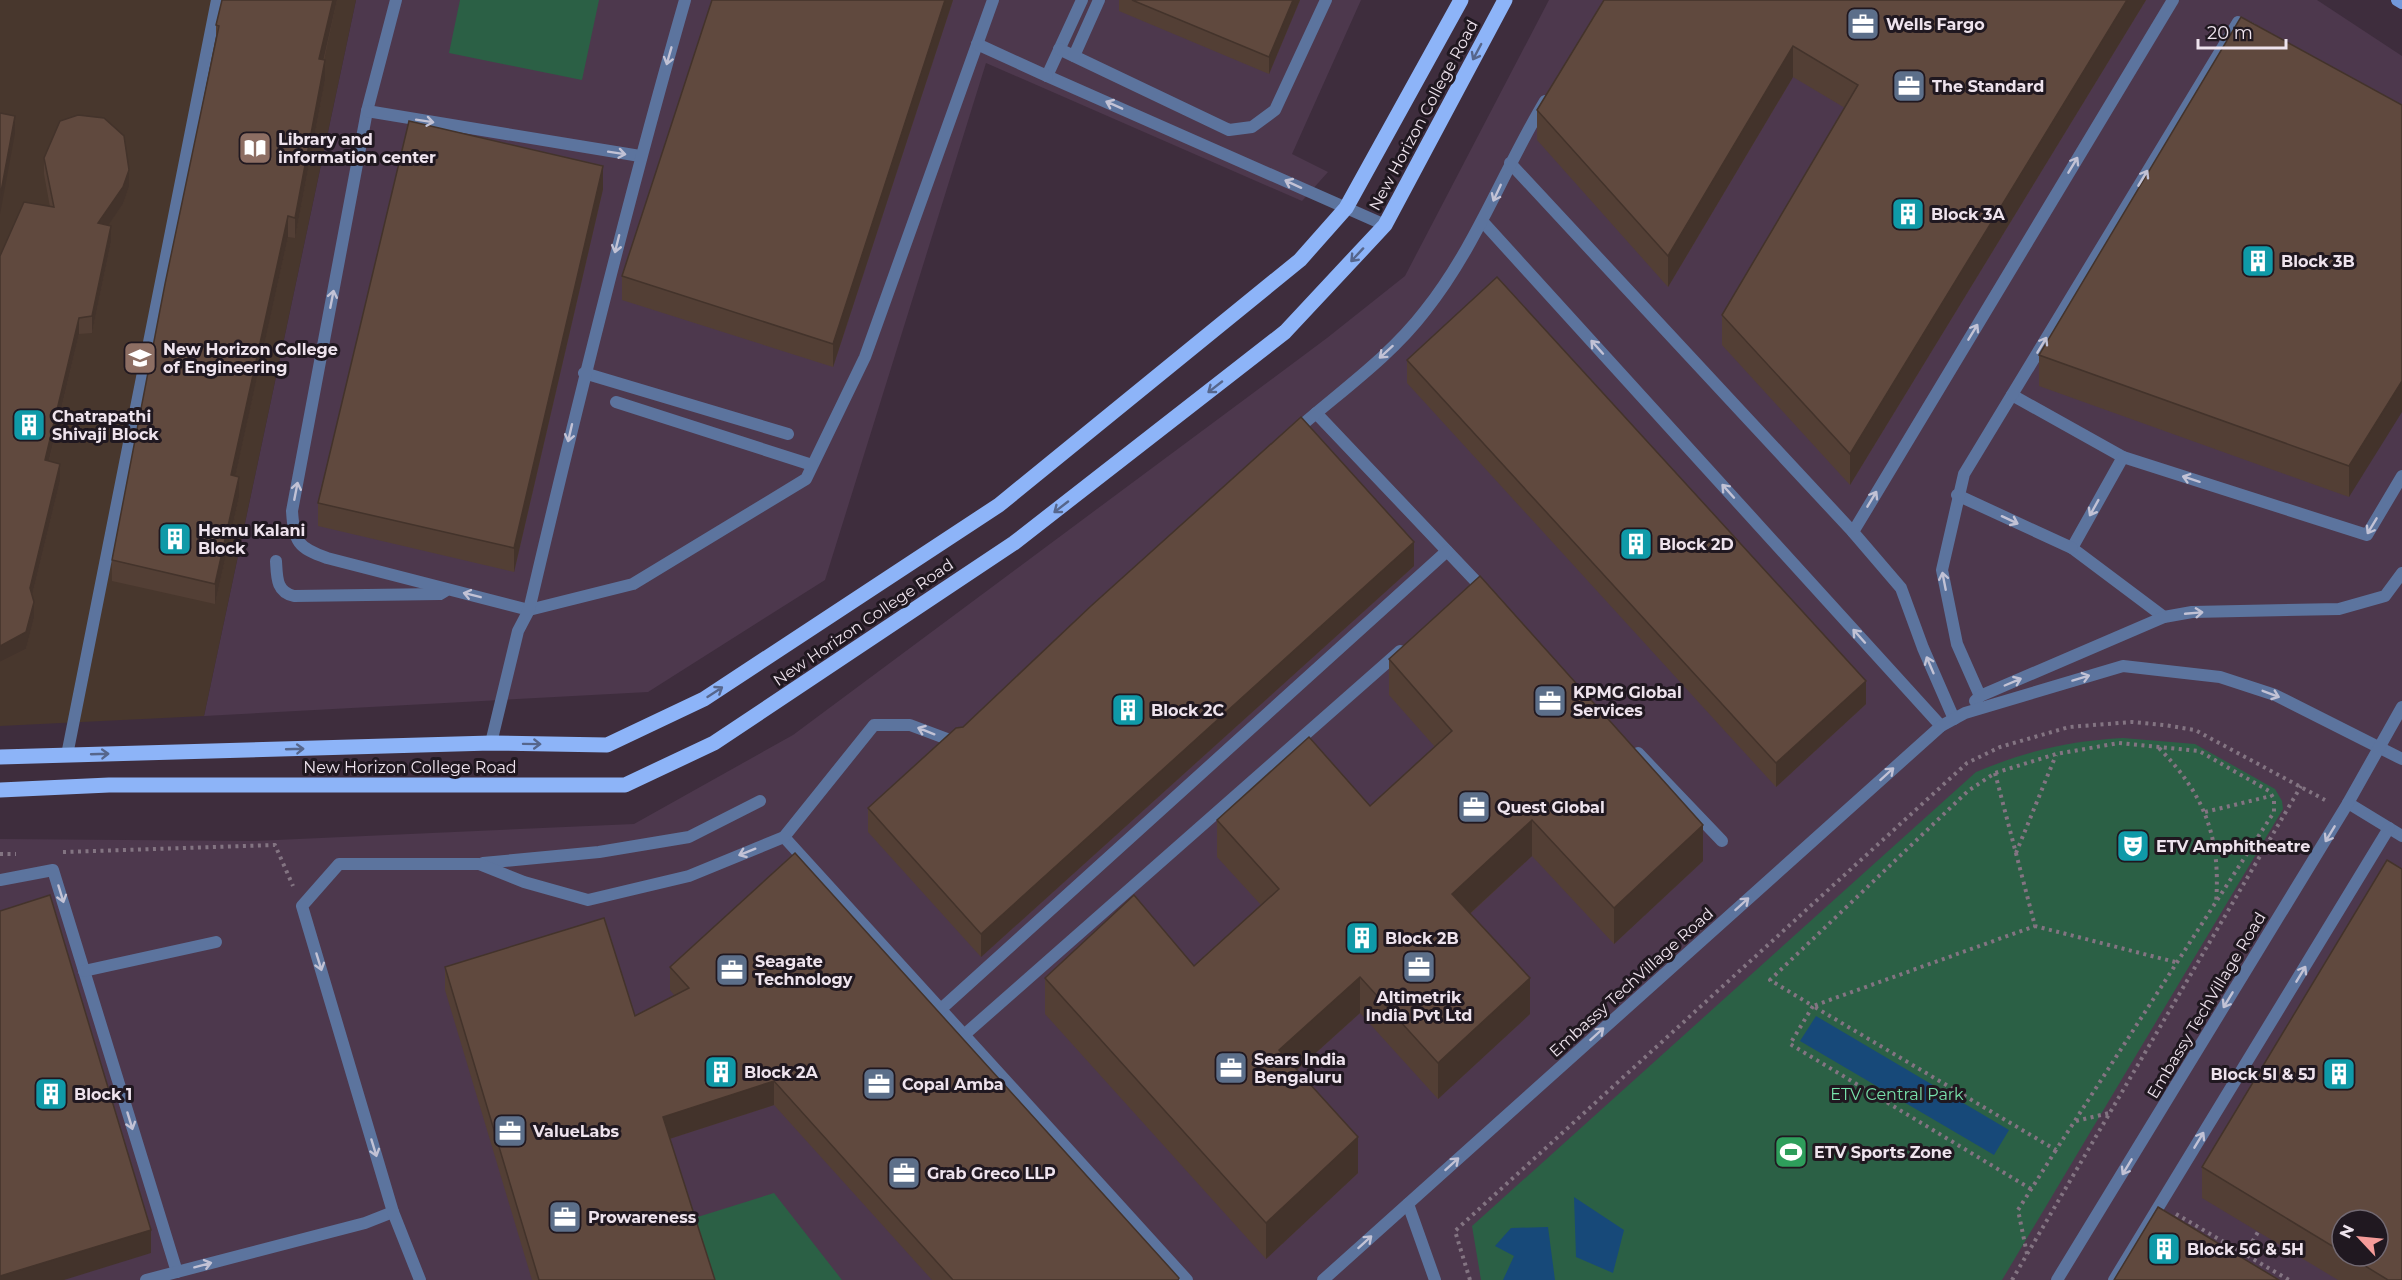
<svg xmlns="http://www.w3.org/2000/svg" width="2402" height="1280" font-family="Montserrat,sans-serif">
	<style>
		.built { fill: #4d384d; fill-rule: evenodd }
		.education { fill: #48372d }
		.green { fill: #2b6045 }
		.water { fill: #174979 }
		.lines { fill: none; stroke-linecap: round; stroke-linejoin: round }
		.path { stroke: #837482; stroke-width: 4; stroke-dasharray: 3 4.5; stroke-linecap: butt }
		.service { stroke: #5c749e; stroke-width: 12 }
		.minor { stroke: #5c749e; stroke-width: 12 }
		.secondary { stroke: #7298da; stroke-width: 12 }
		.primary { stroke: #8db4f8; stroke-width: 15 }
		.path-bridge { stroke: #837482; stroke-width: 4; stroke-dasharray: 3 4.5; stroke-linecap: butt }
		.wall { fill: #533f35; fill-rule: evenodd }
		.shaded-wall { fill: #43332b }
		.building { fill: #60493e; stroke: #43332b; stroke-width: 1.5 }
		.oneway { stroke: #56668c }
		.oneway2 { stroke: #c2c2d5 }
		.labels { text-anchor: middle; stroke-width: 6; stroke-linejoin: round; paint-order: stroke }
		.poi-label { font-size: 16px; font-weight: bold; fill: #eee3ed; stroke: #201820; text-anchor: start }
		.street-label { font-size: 16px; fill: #eee3ed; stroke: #201820 }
		.park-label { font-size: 16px; fill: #78e2ab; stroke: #201820 }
	</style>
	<rect width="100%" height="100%" fill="#3e2d3d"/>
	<g class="built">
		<polygon points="356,0 1361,0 1292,154 1328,172 1302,201 986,63 825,580 648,692 204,716"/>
		<path d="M 1549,0 L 2317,0 L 2402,56 L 2402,1280 L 0,1280 L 0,839 L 253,841 L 634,824 L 793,735 L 1327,338 L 1405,276 ZM 2342,1220 L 2378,1220 L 2378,1256 L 2342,1256 Z"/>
	</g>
	<polygon class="education" points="0,0 356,0 204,716 0,726"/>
	<g class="green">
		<polygon points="460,0 599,0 582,80 449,53"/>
		<path d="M 2123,738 L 2195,744 L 2275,789 L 2282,801 L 2283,809 L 2002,1280 L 1481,1280 L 1472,1226 L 1976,772 C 2027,751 2068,741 2123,738 Z"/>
		<polygon points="774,1193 842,1280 707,1280 688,1220"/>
	</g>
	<g class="water">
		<polygon points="1816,1016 2009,1130 1994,1155 1800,1041"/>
		<polygon points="1574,1197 1624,1230 1613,1273 1576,1257"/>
		<polygon points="1548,1227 1555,1280 1503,1280 1514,1256 1495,1246 1511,1228"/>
	</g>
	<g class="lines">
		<g class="path">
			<path d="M 2159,748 C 2205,795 2221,838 2216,903"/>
			<polyline points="1995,773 2035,926 2179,963"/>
			<polyline points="2205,812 2271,796"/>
			<polyline points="63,852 275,845 293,886"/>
			<polyline points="2016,853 2056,755"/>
			<polyline points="0,854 16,854"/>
			<polyline points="2076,1121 2109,1113"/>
			<polyline points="2031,1189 1790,1044 1813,1006 1770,980 1968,791 1995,773 2056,754 2119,743 2199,751 2269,791 2274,799 2274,812 2056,1150 1813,1006 2035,926"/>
			<polyline points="2176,1214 2289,1280"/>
			<polyline points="2027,1254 2018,1210 2056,1150"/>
			<polyline points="1470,1280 1455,1231 1967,763 2000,747 2069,727 2132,722 2164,725 2195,730 2325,800"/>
			<polyline points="2012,1280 2301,786"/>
		</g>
		<g class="service">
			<path d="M 396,0 L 367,111 L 292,511 C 294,542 298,548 327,558 L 529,610 L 633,584 L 806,479 L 865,357 L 993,0"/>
			<polyline points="1082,0 1047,76 1385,225"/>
			<polyline points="977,44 1047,76"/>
			<polyline points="1059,49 1229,130 1252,127 1275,110 1326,0"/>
			<polyline points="1074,56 1099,0"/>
			<polyline points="367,111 640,156"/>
			<polyline points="1510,163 1853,532"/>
			<polyline points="1483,222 1941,726"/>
			<polyline points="584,373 788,434"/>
			<polyline points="2012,395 2123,457 2367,535 2402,476"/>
			<polyline points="616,402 812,465"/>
			<polyline points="1316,413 1486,592"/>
			<path d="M 1294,432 C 1338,393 1389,358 1425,311 C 1476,247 1503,171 1545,101"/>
			<polyline points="2123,457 2072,548 2164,617"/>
			<polyline points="1957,495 2072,548"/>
			<path d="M 276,561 C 277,577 276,592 294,596 L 440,594 L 445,591"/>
			<polyline points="1980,696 1957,644 1942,570 1964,474 2238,22 2252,29"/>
			<polyline points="1975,701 1980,696 2164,617 2192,612 2339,609 2385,596 2402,573"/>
			<polyline points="1954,719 1923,648 1901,588 1853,532 2173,0"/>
			<polyline points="1638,753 1722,841"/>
			<polyline points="67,755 217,0"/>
			<polyline points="2348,803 2402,836"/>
			<polyline points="784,837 1187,1280"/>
			<polyline points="483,863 599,852 689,837 760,801"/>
			<polyline points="0,880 53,870 177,1272"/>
			<polyline points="84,971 216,942"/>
			<polyline points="941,1009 1447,551"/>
			<polyline points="964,1035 1400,651"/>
			<polyline points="1408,1204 1435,1280"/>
			<polyline points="146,1280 365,1223 393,1212"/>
			<polyline points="420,1280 393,1212 302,906 339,864 479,864 524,882 588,900 689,876 784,837 874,725 910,725 958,743"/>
			<polyline points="1323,1280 1941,726 1965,713 2123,666 2220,677 2275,695 2402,759"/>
			<polyline points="2057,1280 2348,803 2402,707"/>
			<polyline points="2114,1280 2389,828"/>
		</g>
		<path class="minor" d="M 491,743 L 518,631 L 529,610 C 577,405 627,202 685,0"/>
		<polyline class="secondary" points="2397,0 2402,3"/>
		<g class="primary">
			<polyline points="0,757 491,743 607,745 704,699 999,505 1300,260 1346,208 1461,0"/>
			<polyline points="0,790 109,785 625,785 714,743 1014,543 1285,332 1385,225 1505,0"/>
		</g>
		<polyline class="path-bridge" points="2241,1261 2258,1232"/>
	</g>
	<g class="wall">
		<polygon points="222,0 337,0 324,60 325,80 295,238 288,237 235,476 239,497 215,604 112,581 112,560 216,39 216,25"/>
		<polygon points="953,0 833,367 622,300 622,276"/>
		<polygon points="1119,0 1300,0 1269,74 1119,11"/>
		<polygon points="1604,0 2146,0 1850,485 1722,345 1722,315 1845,108 1793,77 1668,287 1537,140 1537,110"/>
		<polygon points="2402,105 2349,497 2039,386 2039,355"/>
		<polygon points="44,158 129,187 123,204 108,225 111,242 92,333 79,334 49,461 60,481 32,596 34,618 26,649 0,662 0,256 50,207 44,174"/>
		<polygon points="603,189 514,572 318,526 318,503"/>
		<polygon points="1407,360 1866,704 1776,787 1407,383"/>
		<polygon points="1414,566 981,957 868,832 868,808"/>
		<polygon points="1389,659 1703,861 1614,944 1532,856 1470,914 1530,1014 1438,1099 1360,1013 1297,1070 1358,1173 1266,1259 1045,1014 1045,978 1194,966 1261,905 1217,857 1217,820 1370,806 1435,747 1389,695"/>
		<path d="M 2387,860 L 2402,869 L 2402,1280 L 2338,1280 L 2202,1198 L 2202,1167 ZM 2342,1220 L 2378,1220 L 2378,1256 L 2342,1256 Z"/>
		<polygon points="445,967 635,1016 674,995 670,990 670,967 1179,1280 932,1280 774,1105 669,1139 715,1280 532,1280 445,990"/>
	</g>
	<g class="shaded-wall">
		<polygon points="333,0 337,0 319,79 319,59"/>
		<polygon points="945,0 953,0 833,367 833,344"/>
		<polygon points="1293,0 1300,0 1269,74 1269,57"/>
		<polygon points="2127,0 2146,0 1850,485 1850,454"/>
		<polygon points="1793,46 1793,77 1668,287 1668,256"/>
		<polygon points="325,60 325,80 295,238 295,218"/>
		<polygon points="15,116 15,133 0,214 0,197"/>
		<polygon points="603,166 603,189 514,572 514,548"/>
		<polygon points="129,170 129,187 123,204 98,240 98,223"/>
		<polygon points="288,216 288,237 231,495 231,475"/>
		<polygon points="111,226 111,242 92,333 92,316"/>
		<polygon points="79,318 79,334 45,477 45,460"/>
		<polygon points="2402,381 2402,412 2349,497 2349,466"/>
		<polygon points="60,464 60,481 30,604 30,588"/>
		<polygon points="239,477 239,497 215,604 215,584"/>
		<polygon points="1414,542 1414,566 981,957 981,934"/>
		<polygon points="34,602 34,618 26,649 0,662 0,646"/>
		<polygon points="1866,681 1866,704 1776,787 1776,763"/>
		<polygon points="1532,820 1532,856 1452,930 1452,894"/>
		<polygon points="1703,825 1703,861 1614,944 1614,908"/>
		<polygon points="1360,977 1360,1013 1279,1086 1279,1050"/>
		<polygon points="1530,978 1530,1014 1438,1099 1438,1063"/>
		<polygon points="774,1081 774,1105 663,1141 663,1117"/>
		<polygon points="1358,1137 1358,1173 1266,1259 1266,1223"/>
		<polygon points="151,1230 151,1253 64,1280 0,1280 0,1276"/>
	</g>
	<g class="building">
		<polygon points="222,0 333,0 319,59 325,60 295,218 288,216 231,475 239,477 215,584 112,560 165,284 219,26 216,25"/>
		<polygon points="712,0 945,0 833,344 622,276"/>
		<polygon points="1132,0 1293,0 1269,57"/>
		<polygon points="1604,0 2127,0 1850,454 1722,315 1858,85 1793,46 1668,256 1537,110"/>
		<polygon points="2241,17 2402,105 2402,381 2349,466 2039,355"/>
		<polygon points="0,113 15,116 0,197"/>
		<polygon points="78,115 104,118 124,136 129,170 123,187 98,223 111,226 92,316 79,318 45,460 60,464 30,588 34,602 26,632 0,646 0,256 24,202 54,207 44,158 60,121"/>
		<polygon points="409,121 603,166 514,548 318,503"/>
		<polygon points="1497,277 1866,681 1776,763 1407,360"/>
		<polygon points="1301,417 1414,542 981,934 868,808 956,728 963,727 1091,606"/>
		<polygon points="1480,576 1703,825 1614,908 1532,820 1452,894 1530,978 1438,1063 1360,977 1279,1050 1358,1137 1266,1223 1045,978 1134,895 1194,966 1279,889 1217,820 1309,737 1370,806 1452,731 1389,659"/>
		<polygon points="795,853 1179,1278 1178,1280 953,1280 774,1081 663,1117 715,1280 539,1280 445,967 604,918 635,1016 689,988 670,967"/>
		<polygon points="2387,860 2402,869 2402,1280 2388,1280 2349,1256 2378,1256 2378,1220 2342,1220 2342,1252 2202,1167"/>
		<polygon points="50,895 151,1230 0,1276 0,911"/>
		<polygon points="2158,1207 2279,1280 2114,1280"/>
	</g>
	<defs><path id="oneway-shaft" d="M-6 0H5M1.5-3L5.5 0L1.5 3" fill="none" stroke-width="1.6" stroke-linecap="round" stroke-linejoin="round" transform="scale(1.5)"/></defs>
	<g class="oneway">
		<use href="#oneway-shaft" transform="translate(1477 52) rotate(118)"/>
		<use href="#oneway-shaft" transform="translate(1357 255) rotate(133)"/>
		<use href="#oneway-shaft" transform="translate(1215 387) rotate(142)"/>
		<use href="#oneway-shaft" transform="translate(1061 507) rotate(142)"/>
		<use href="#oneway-shaft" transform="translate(715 692) rotate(-33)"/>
		<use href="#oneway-shaft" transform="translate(532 744) rotate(1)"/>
		<use href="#oneway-shaft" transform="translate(295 749) rotate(-2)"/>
		<use href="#oneway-shaft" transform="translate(100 754) rotate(-2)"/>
	</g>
	<g class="oneway2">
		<use href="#oneway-shaft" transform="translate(669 56) rotate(106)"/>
		<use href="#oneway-shaft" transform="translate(1114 105) rotate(-156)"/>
		<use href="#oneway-shaft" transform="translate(425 121) rotate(9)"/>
		<use href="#oneway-shaft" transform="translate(617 153) rotate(9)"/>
		<use href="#oneway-shaft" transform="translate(2073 165) rotate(-59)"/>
		<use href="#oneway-shaft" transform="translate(2143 178) rotate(-59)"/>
		<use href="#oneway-shaft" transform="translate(1293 184) rotate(-155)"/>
		<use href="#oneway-shaft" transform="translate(1497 193) rotate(115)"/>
		<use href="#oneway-shaft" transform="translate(617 244) rotate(104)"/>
		<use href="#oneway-shaft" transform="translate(332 299) rotate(-79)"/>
		<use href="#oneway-shaft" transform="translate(1973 332) rotate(-59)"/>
		<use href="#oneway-shaft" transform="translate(2042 345) rotate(-59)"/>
		<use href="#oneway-shaft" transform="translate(1597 347) rotate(-132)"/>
		<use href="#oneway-shaft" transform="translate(1386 352) rotate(138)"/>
		<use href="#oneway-shaft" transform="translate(570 433) rotate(103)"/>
		<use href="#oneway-shaft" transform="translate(2191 479) rotate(-162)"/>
		<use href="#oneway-shaft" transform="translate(296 491) rotate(-79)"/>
		<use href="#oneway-shaft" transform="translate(1728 491) rotate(-132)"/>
		<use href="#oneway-shaft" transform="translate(1872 499) rotate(-59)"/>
		<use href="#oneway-shaft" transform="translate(2094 508) rotate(119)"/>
		<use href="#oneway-shaft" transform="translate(2010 520) rotate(25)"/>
		<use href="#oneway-shaft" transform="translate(2372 526) rotate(121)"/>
		<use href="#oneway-shaft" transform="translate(1944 581) rotate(-101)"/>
		<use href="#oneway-shaft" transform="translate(472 595) rotate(-166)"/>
		<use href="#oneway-shaft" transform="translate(2194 613) rotate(-5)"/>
		<use href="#oneway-shaft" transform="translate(1859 636) rotate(-132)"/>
		<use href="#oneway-shaft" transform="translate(1930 665) rotate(-113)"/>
		<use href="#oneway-shaft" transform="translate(2081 678) rotate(-17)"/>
		<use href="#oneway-shaft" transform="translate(2013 682) rotate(-23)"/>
		<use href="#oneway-shaft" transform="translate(2271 694) rotate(21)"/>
		<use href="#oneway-shaft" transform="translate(926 731) rotate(-158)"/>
		<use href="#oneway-shaft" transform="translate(1887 774) rotate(-42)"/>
		<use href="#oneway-shaft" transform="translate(2330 834) rotate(121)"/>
		<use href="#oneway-shaft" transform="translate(747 852) rotate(158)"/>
		<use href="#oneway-shaft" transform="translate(61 894) rotate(73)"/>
		<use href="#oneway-shaft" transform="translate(1742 904) rotate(-42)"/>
		<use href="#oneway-shaft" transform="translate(319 962) rotate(73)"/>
		<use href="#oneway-shaft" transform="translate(2301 974) rotate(-59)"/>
		<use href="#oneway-shaft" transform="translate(2228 1000) rotate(121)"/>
		<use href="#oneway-shaft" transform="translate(1597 1034) rotate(-42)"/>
		<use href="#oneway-shaft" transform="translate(130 1121) rotate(73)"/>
		<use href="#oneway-shaft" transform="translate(2199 1140) rotate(-59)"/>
		<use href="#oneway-shaft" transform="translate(374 1148) rotate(73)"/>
		<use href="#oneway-shaft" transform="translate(1452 1164) rotate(-42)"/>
		<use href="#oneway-shaft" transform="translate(2127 1167) rotate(121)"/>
		<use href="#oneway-shaft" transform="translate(1365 1242) rotate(-42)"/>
		<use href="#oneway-shaft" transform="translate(203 1265) rotate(-15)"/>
	</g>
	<defs>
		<symbol id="office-square" viewBox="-11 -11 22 22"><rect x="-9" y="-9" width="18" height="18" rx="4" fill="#5c6f8a" stroke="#201820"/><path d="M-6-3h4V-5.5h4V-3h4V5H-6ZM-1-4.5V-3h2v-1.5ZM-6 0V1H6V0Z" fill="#fff"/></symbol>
		<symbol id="library-square" viewBox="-11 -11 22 22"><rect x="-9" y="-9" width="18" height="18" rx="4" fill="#8d6e63" stroke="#201820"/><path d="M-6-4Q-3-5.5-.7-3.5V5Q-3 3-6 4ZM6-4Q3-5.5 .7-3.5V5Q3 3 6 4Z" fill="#fff"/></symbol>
		<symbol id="building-square" viewBox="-11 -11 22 22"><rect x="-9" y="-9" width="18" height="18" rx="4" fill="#0f9aa8" stroke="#201820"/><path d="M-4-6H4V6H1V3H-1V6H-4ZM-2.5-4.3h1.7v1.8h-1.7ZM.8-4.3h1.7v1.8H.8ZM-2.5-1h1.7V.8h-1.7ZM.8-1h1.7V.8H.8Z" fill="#fff"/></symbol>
		<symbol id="university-square" viewBox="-11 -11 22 22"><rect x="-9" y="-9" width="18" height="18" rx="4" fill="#8d6e63" stroke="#201820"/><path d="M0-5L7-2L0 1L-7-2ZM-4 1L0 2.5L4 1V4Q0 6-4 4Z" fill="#fff"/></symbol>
		<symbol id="theatre-square" viewBox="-11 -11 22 22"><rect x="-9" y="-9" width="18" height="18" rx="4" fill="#0f9aa8" stroke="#201820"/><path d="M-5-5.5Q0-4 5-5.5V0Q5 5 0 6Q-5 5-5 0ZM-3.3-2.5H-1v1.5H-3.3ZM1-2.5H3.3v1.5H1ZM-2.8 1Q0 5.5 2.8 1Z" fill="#fff"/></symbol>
		<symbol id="stadium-square" viewBox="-11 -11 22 22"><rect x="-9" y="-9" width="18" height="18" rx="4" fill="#2e9e5b" stroke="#201820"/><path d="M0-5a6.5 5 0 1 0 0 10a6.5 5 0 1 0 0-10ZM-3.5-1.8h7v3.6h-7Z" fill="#fff"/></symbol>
	</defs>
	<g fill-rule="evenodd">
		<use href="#office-square" x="1844" y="5" width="38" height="38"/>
		<use href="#office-square" x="1890" y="67" width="38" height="38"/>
		<use href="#library-square" x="236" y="129" width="38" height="38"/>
		<use href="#building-square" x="1889" y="195" width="38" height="38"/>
		<use href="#building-square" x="2239" y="242" width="38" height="38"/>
		<use href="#university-square" x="121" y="339" width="38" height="38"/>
		<use href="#building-square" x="10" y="406" width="38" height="38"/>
		<use href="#building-square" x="156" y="520" width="38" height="38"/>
		<use href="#building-square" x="1617" y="525" width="38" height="38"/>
		<use href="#office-square" x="1531" y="682" width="38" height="38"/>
		<use href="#building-square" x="1109" y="691" width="38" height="38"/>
		<use href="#office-square" x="1455" y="788" width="38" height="38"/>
		<use href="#theatre-square" x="2114" y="827" width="38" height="38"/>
		<use href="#building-square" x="1343" y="919" width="38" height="38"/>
		<use href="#office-square" x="1400" y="948" width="38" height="38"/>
		<use href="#office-square" x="713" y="951" width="38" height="38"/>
		<use href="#office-square" x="1212" y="1049" width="38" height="38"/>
		<use href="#building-square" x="702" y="1053" width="38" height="38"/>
		<use href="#building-square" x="2320" y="1055" width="38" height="38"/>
		<use href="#office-square" x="860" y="1065" width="38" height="38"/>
		<use href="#building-square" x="32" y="1075" width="38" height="38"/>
		<use href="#office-square" x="491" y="1112" width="38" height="38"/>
		<use href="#stadium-square" x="1772" y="1133" width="38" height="38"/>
		<use href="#office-square" x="885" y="1154" width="38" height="38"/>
		<use href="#office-square" x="546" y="1198" width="38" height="38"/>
		<use href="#building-square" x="2145" y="1230" width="38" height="38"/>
	</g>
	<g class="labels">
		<g class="poi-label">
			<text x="1886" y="30">Wells Fargo</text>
			<text x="1932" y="92">The Standard</text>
			<text x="278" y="145">Library and<tspan x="278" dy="18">information center</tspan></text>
			<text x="1931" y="220">Block 3A</text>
			<text x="2281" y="267">Block 3B</text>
			<text x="163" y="355">New Horizon College<tspan x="163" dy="18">of Engineering</tspan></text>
			<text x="52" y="422">Chatrapathi<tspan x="52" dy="18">Shivaji Block</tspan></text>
			<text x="198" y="536">Hemu Kalani<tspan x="198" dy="18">Block</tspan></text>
			<text x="1659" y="550">Block 2D</text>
			<text x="1573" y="698">KPMG Global<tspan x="1573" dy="18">Services</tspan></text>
			<text x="1151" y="716">Block 2C</text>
			<text x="1497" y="813">Quest Global</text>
			<text x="2156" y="852">ETV Amphitheatre</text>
			<text x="1385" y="944">Block 2B</text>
			<text x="755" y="967">Seagate<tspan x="755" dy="18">Technology</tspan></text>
			<text x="1419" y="1003" text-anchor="middle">Altimetrik<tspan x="1419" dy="18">India Pvt Ltd</tspan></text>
			<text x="1254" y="1065">Sears India<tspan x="1254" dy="18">Bengaluru</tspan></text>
			<text x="744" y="1078">Block 2A</text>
			<text x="2316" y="1080" text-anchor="end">Block 5I &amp; 5J</text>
			<text x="902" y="1090">Copal Amba</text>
			<text x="74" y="1100">Block 1</text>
			<text x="533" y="1137">ValueLabs</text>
			<text x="1814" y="1158">ETV Sports Zone</text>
			<text x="927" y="1179">Grab Greco LLP</text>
			<text x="588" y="1223">Prowareness</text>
			<text x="2187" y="1255">Block 5G &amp; 5H</text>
		</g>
		<g class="street-label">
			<text transform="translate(1423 115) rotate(-62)" y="6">New Horizon College Road</text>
			<text transform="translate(863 622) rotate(-34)" y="6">New Horizon College Road</text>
			<text x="410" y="773">New Horizon College Road</text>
			<text transform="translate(1631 982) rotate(-42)" y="6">Embassy TechVillage Road</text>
			<text transform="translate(2206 1005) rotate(-59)" y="6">Embassy TechVillage Road</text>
		</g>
		<g class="park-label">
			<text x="1897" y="1100">ETV Central Park</text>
		</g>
	</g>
	<g transform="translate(2360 1238) rotate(296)"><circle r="28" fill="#201820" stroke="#726972" stroke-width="1.5"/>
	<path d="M0-4.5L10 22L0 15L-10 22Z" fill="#f59b99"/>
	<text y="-9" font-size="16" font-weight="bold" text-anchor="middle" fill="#eee3ed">N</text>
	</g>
	<path d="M2198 39v9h88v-9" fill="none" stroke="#eee3ed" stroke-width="3"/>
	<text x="2207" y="39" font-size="18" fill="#eee3ed" stroke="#201820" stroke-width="4.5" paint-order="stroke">20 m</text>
</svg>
